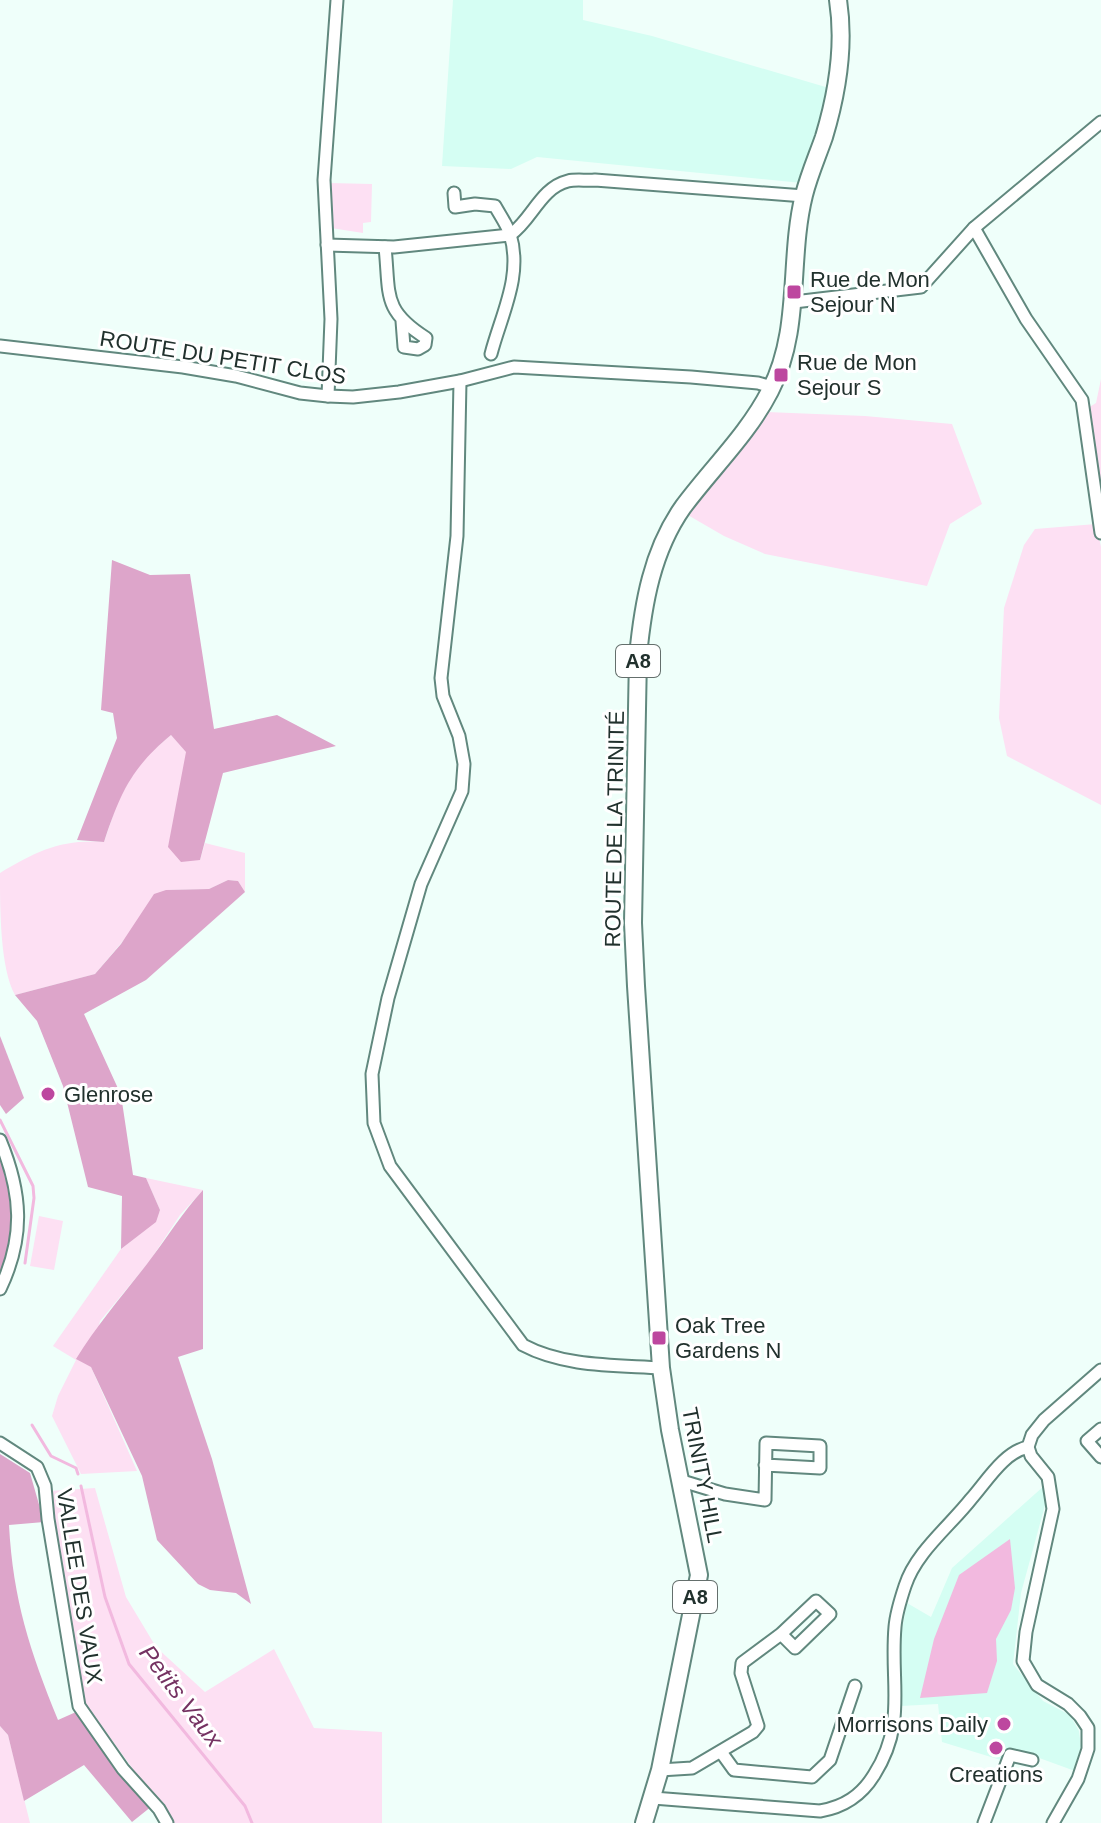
<svg xmlns="http://www.w3.org/2000/svg" width="1101" height="1823" font-family="Helvetica,sans-serif">
	<style>
		.built { fill: #d5fef3 }
		.green { fill: #fde0f3 }
		.forest { fill: #dda5ca }
		.water { fill: #f2b9df }
		.lines { fill: none; stroke-linecap: round; stroke-linejoin: round }
		.stream { stroke: #f2b9df; stroke-width: 3 }
		.minor-casing { stroke: #61887e; stroke-width: 15 }
		.primary-casing { stroke: #61887e; stroke-width: 20 }
		.minor { stroke: #fff; stroke-width: 11 }
		.primary { stroke: #fff; stroke-width: 16 }
		.poi-dot { fill: #bd479f; stroke: #fff; stroke-width: 3 }
		.labels { text-anchor: middle; stroke-width: 6; stroke-linejoin: round; paint-order: stroke }
		.shield { fill: #fff; stroke: #646f6c; stroke-width: 2 }
		.shield-label { font-size: 20px; font-weight: bold; fill: #21312d }
		.poi-label { font-size: 22px; fill: #21312d; stroke: #fff; text-anchor: start }
		.street-label { font-size: 22px; fill: #21312d; stroke: #fff }
		.water-label { font-size: 24px; font-style: italic; fill: #753262; stroke: #fff }
	</style>
	<rect width="100%" height="100%" fill="#effffa"/>
	<g class="built">
		<polygon points="453,0 583,0 583,20 652,36 829,88 802,183 537,157 511,169 442,166"/>
		<polygon points="1045,1485 1047,1498 1021,1593 1013,1664 1043,1701 1070,1715 1079,1731 1081,1747 1075,1771 1020,1751 1009,1750 1004,1761 942,1742 938,1704 901,1706 899,1645 907,1603 931,1617 952,1568"/>
	</g>
	<g class="green">
		<polygon points="329,183 372,184 371,222 363,223 363,233 331,228"/>
		<polygon points="1101,379 1101,486 1088,408 1096,403"/>
		<polygon points="767,412 865,416 952,424 982,504 950,524 927,586 765,554 724,536 686,514"/>
		<polygon points="1096,524 1101,547 1101,805 1007,756 999,718 1004,608 1024,545 1035,529"/>
		<path d="M 171,735 L 186,751 L 200,860 L 205,843 L 245,853 L 245,892 L 238,881 L 228,880 L 209,889 L 166,890 L 95,974 L 15,995 C 0,968 0,908 0,873 C 37,851 61,839 104,842 L 119,798 L 142,760 Z"/>
		<polygon points="146,1178 203,1190 180,1215 149,1262 100,1321 91,1367 137,1471 81,1474 52,1416 58,1396 76,1360 53,1346 121,1249 155,1222 160,1210"/>
		<polygon points="39,1216 63,1221 54,1270 30,1266"/>
		<polygon points="95,1488 126,1597 156,1647 205,1692 274,1649 314,1728 382,1732 382,1823 172,1823 85,1703 49,1491"/>
		<polygon points="0,1726 8,1735 30,1823 0,1823"/>
	</g>
	<g class="forest">
		<path d="M 112,560 L 150,575 L 190,574 L 214,729 L 277,715 L 336,746 L 223,773 L 200,860 L 181,862 L 168,847 L 186,752 L 171,735 C 131,768 120,794 104,842 L 77,840 L 117,738 L 113,713 L 101,710 Z"/>
		<polygon points="228,880 238,881 245,892 146,980 84,1014 121,1095 133,1175 146,1178 160,1210 156,1222 121,1249 122,1196 88,1187 63,1086 37,1021 15,995 95,974 121,944 154,894 166,890 209,889"/>
		<polygon points="0,1036 24,1098 6,1114 0,1105"/>
		<path d="M 0,1157 C 18,1193 14,1239 0,1277 Z"/>
		<path d="M 203,1190 L 203,1349 L 178,1357 L 212,1459 L 251,1604 L 236,1593 L 210,1590 L 198,1584 L 157,1540 L 142,1476 L 91,1367 L 76,1359 C 97,1325 122,1296 147,1264 C 166,1239 182,1213 203,1190 Z"/>
		<path d="M 0,1454 L 30,1473 L 44,1522 L 9,1525 C 13,1600 30,1651 58,1720 L 76,1712 L 103,1751 L 152,1806 L 132,1822 L 84,1765 L 24,1801 L 8,1735 L 0,1726 Z"/>
	</g>
	<polygon class="water" points="1010,1539 1015,1588 1011,1610 996,1639 997,1661 987,1693 920,1698 934,1639 959,1575"/>
	<g class="lines">
		<g class="stream">
			<polyline points="0,1120 33,1186 34,1198 25,1263"/>
			<polyline points="32,1425 51,1456 76,1468 78,1474"/>
			<polyline points="81,1486 105,1597 129,1664 245,1806 252,1823"/>
		</g>
		<defs>
			<g id="minor">
				<path d="M 454,193 L 455,207 L 475,204 L 495,206 C 500,215 507,225 510,234 C 523,276 501,315 491,354"/>
				<polyline points="974,228 1026,319 1082,400 1101,533"/>
				<path d="M 327,245 L 394,247 L 510,235 C 532,220 540,188 568,181 C 576,179 587,181 595,180 L 804,196"/>
				<path d="M 385,247 C 390,295 382,310 426,338 L 425,345 L 418,349 L 404,347 L 402,321"/>
				<polyline points="794,302 921,287 974,228 1101,122"/>
				<polyline points="0,346 183,367 236,376 300,393 328,396 353,397 399,392 460,381 514,367 691,377 758,383 772,387"/>
				<path d="M 460,381 L 457,536 L 441,678 L 443,696 L 459,736 L 464,764 L 462,791 L 421,884 L 388,998 L 372,1074 L 374,1123 L 390,1166 L 523,1345 C 564,1367 615,1365 661,1368"/>
				<polyline points="328,396 331,319 324,180 337,0"/>
				<path d="M 0,1140 C 22,1193 25,1237 0,1289"/>
				<polyline points="1101,1429 1087,1441 1101,1457"/>
				<polyline points="0,1443 37,1467 45,1486 48,1519 79,1706 123,1769 159,1809 167,1823"/>
				<polyline points="682,1481 725,1494 765,1500 766,1443 820,1446 820,1468 765,1465"/>
				<polyline points="721,1752 734,1770 812,1777 830,1760 855,1686"/>
				<polyline points="660,1770 692,1768 753,1732 758,1726 741,1673 742,1663 781,1634 816,1601 830,1614 795,1648 781,1634"/>
				<path d="M 653,1798 L 820,1811 C 844,1807 861,1796 874,1775 C 907,1723 890,1684 895,1627 C 896,1614 901,1598 905,1586 C 916,1552 949,1527 971,1499 C 987,1481 1004,1452 1028,1447"/>
				<polyline points="984,1823 1010,1755 1032,1760"/>
				<polyline points="1053,1823 1078,1779 1088,1749 1088,1728 1080,1716 1068,1704 1037,1685 1023,1661 1026,1632 1053,1509 1048,1477 1031,1456 1028,1447 1032,1435 1044,1420 1101,1370"/>
			</g>
			<path id="primary" d="M 644,1823 L 660,1770 L 699,1575 L 670,1430 L 661,1368 L 636,986 L 633,923 L 638,656 C 643,604 652,551 683,507 C 712,468 748,434 770,391 C 802,330 788,259 804,195 C 809,175 817,157 824,137 C 837,94 845,45 838,0"/>
		</defs>
		<use href="#minor" class="minor-casing"/>
		<use href="#primary" class="primary-casing"/>
		<use href="#minor" class="minor"/>
		<use href="#primary" class="primary"/>
	</g>
	<g class="poi-dot">
		<rect x="786" y="284" width="16" height="16" rx="4"/>
		<rect x="773" y="367" width="16" height="16" rx="4"/>
		<circle cx="48" cy="1094" r="8"/>
		<rect x="651" y="1330" width="16" height="16" rx="4"/>
		<circle cx="1004" cy="1724" r="8"/>
		<circle cx="996" cy="1748" r="8"/>
	</g>
	<g class="labels">
		<g class="shield">
			<rect x="616" y="645" width="44" height="32" rx="6"/>
			<rect x="673" y="1581" width="44" height="32" rx="6"/>
		</g>
		<g class="shield-label">
			<text x="638" y="668">A8</text>
			<text x="695" y="1604">A8</text>
		</g>
		<g class="poi-label">
			<text x="810" y="287">Rue de Mon<tspan x="810" dy="25">Sejour N</tspan></text>
			<text x="797" y="370">Rue de Mon<tspan x="797" dy="25">Sejour S</tspan></text>
			<text x="64" y="1102">Glenrose</text>
			<text x="675" y="1333">Oak Tree<tspan x="675" dy="25">Gardens N</tspan></text>
			<text x="988" y="1732" text-anchor="end">Morrisons Daily</text>
			<text x="996" y="1782" text-anchor="middle">Creations</text>
		</g>
		<g class="street-label">
			<text transform="translate(223 357) rotate(9)" y="8">ROUTE DU PETIT CLOS</text>
			<text transform="translate(614 829) rotate(-89)" y="8">ROUTE DE LA TRINITÉ</text>
			<text transform="translate(703 1475) rotate(79)" y="8">TRINITY HILL</text>
			<text transform="translate(80 1586) rotate(81)" y="8">VALLEE DES VAUX</text>
		</g>
		<g class="water-label">
			<text transform="translate(181 1696) rotate(53)" y="8">Petits Vaux</text>
		</g>
	</g>
</svg>
